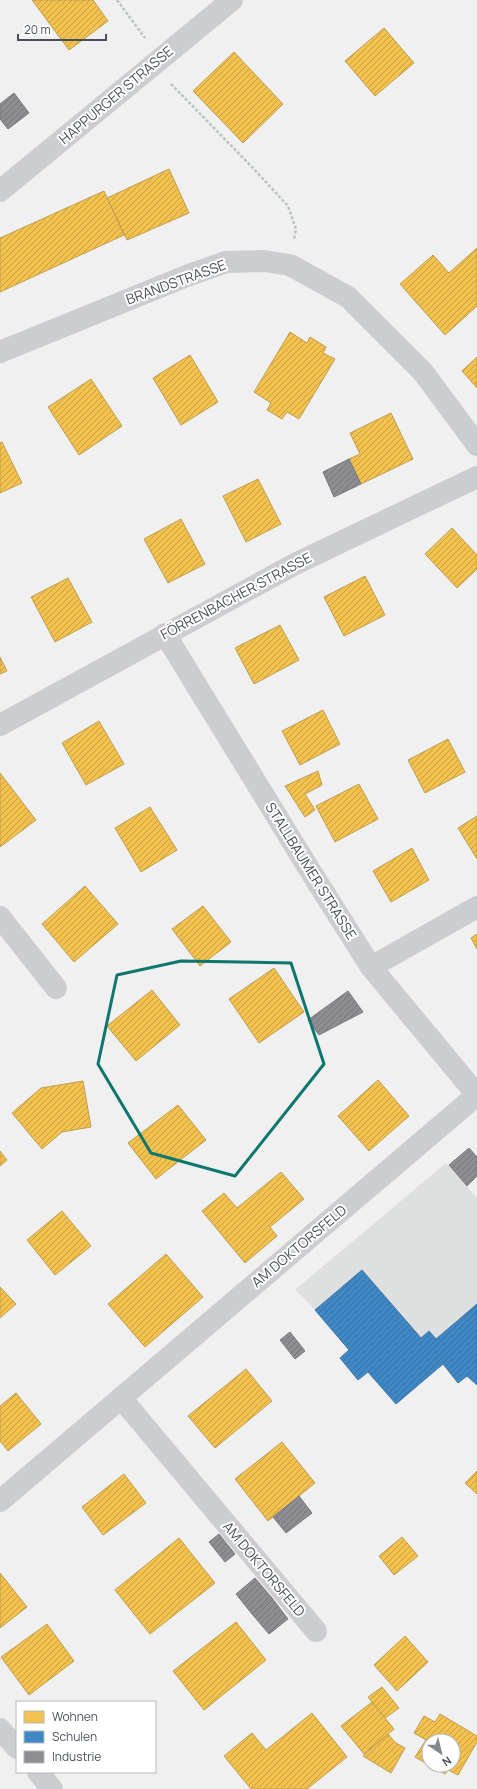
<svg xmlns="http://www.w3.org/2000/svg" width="477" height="1789" font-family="Manrope,sans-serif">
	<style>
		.education { fill: #dedfdf }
		.homes { fill: url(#homes-hatch); stroke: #bf9f52 }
		.schools { fill: url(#schools-hatch); stroke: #4277a5 }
		.industry { fill: url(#industry-hatch); stroke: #797a81 }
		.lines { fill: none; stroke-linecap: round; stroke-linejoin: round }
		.path { stroke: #bac3c3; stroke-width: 2.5; stroke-dasharray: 3 2; stroke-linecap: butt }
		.minor { stroke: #cccdd0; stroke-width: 22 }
		.marked { fill: none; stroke: #0f766e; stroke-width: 3; stroke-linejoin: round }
		.labels { text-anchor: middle; stroke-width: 4; stroke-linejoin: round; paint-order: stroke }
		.street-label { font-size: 14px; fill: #494f5a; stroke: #fff }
	</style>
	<defs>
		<pattern id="homes-hatch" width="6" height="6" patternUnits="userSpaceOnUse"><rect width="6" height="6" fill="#f2c14e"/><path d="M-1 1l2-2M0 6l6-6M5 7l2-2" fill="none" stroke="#c69f44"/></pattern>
		<pattern id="schools-hatch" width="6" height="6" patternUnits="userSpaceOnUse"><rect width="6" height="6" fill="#3f88c5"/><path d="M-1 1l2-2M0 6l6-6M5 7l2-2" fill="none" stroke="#3772a3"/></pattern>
		<pattern id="industry-hatch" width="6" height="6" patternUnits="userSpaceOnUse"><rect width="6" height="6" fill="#8d8d92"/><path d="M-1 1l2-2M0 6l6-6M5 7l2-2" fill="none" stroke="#75767a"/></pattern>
	</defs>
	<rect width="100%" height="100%" fill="#f0f0f0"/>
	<polygon class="education" points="446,1163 477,1198 477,1384 467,1375 443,1364 396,1404 315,1310 295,1290"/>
	<g class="homes">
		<polygon points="32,0 93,0 108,21 69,50"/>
		<polygon points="384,28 414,63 375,96 345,61"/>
		<polygon points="234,52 283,104 243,143 193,91"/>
		<polygon points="169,169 189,213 127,240 107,198"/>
		<polygon points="104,191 124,235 0,292 0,238"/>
		<polygon points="477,248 477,306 445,335 400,284 433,255 449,273"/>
		<polygon points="290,332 307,343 310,337 326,347 323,353 335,359 299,419 287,412 282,419 267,410 271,403 254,392"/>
		<polygon points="190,355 218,402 181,425 153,378"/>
		<polygon points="477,357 477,388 462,371"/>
		<polygon points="91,379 122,426 79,455 48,407"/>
		<polygon points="391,413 413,459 361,484 349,459 360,454 350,433"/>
		<polygon points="2,442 22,483 0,493 0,443"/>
		<polygon points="258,479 281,524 246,542 223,496"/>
		<polygon points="181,519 205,564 168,583 144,539"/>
		<polygon points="452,528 477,555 477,569 457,588 425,554"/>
		<polygon points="365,576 385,615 344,636 324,597"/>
		<polygon points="68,578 92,622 55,642 31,597"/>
		<polygon points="280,625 299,660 254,684 235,648"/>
		<polygon points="0,657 7,671 0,674"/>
		<polygon points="323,710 340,744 300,765 282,731"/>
		<polygon points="99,721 124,764 86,785 62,743"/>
		<polygon points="448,739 465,772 425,793 408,760"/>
		<polygon points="318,771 322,785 305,794 315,810 305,817 285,786"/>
		<polygon points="0,773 36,820 0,847"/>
		<polygon points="359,784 378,819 335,842 316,806"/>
		<polygon points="150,807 177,850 141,872 115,828"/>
		<polygon points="477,816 477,859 458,828"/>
		<polygon points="412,848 429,880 391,902 373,871"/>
		<polygon points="85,886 118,924 74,962 42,924"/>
		<polygon points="203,906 231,942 200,966 172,929"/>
		<polygon points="477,934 477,949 471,938"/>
		<polygon points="274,968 304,1012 259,1043 229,999"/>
		<polygon points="152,990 180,1025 136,1061 107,1026"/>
		<polygon points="378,1080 409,1116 369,1151 338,1116"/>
		<polygon points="83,1081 91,1127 62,1132 42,1149 12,1113 41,1088"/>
		<polygon points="178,1105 206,1140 156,1179 128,1143"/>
		<polygon points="0,1151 7,1160 0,1166"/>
		<polygon points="281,1172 304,1199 270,1227 277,1236 245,1263 202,1211 224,1193 237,1208"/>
		<polygon points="62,1211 91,1246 55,1275 27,1240"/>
		<polygon points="166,1254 203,1297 145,1347 108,1304"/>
		<polygon points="0,1287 16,1304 0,1318"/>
		<polygon points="246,1369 272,1401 215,1448 188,1416"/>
		<polygon points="16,1393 41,1424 8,1451 0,1441 0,1406"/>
		<polygon points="282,1442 315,1483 268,1521 235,1479"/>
		<polygon points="477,1471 477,1494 465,1483"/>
		<polygon points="124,1474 146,1503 103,1535 82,1507"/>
		<polygon points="402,1537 418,1556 394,1575 379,1556"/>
		<polygon points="179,1538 215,1583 150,1634 115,1590"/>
		<polygon points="0,1573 27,1607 0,1628"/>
		<polygon points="236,1622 266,1660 204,1710 173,1671"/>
		<polygon points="47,1624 74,1661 29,1695 1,1657"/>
		<polygon points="405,1636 428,1662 397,1691 374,1665"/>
		<polygon points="382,1687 399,1708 385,1718 368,1697"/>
		<polygon points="372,1702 394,1729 364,1754 341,1726"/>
		<polygon points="312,1713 347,1757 307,1789 251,1789 224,1756 252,1733 266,1750"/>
		<polygon points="440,1714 477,1736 477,1742 458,1775 448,1770 445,1774 429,1765 453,1765 453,1741 429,1741 429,1765 415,1757 426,1740 414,1733 424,1716 435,1722"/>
		<polygon points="388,1734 396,1743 405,1748 391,1773 363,1756"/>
	</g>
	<polygon class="schools" points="362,1270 421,1338 429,1331 436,1339 477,1304 477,1385 467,1376 458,1383 443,1364 396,1404 368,1372 358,1380 340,1358 349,1350 315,1310"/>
	<g class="industry">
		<polygon points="14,93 29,113 8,129 0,119 0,104"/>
		<polygon points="349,459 361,484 334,497 323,472"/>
		<polygon points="348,991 363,1012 319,1035 308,1020"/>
		<polygon points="469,1148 477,1157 477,1176 467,1186 449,1165"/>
		<polygon points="290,1332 305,1351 295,1359 280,1340"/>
		<polygon points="299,1496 312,1513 286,1533 273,1517"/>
		<polygon points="219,1534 235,1554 225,1562 209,1542"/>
		<polygon points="255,1578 272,1598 252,1614 236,1594"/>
		<polygon points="272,1598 288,1619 269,1634 252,1614"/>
	</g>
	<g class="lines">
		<g class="path">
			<polyline points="117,0 145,38"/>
			<polyline points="171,84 252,167 288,206 296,229 294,239"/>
		</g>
		<g class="minor">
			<polyline points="0,191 232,0"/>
			<polyline points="0,352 189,275 226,262 264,261 290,265 348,297 423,372 477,445"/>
			<polyline points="0,725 295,564 477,477"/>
			<polyline points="0,917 56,988"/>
			<polyline points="371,967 477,907"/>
			<polyline points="121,1398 316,1631"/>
			<polyline points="0,1501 477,1095 371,967 309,869 165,634"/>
			<polyline points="0,1729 17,1748"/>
			<polyline points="38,1772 52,1789"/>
		</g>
	</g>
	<path class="marked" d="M 181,961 L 291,963 L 324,1064 L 235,1176 L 151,1153 L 98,1064 L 117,975 Z"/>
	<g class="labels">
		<g class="street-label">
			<text transform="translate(116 95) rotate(-40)" y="5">HAPPURGER STRASSE</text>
			<text transform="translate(176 282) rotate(-20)" y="5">BRANDSTRASSE</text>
			<text transform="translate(236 596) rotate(-28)" y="5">FÖRRENBACHER STRASSE</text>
			<text transform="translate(311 871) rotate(58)" y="5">STALLBAUMER STRASSE</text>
			<text transform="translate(299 1246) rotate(-40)" y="5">AM DOKTORSFELD</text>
			<text transform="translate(264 1569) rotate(50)" y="5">AM DOKTORSFELD</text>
		</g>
	</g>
	<rect x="16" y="1701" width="140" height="72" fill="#ffffff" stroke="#b6b9bd"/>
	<rect x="24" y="1711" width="20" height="12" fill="#f2c14e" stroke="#b6b9bd"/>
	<text x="52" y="1721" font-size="12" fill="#494f5a">Wohnen</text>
	<rect x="24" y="1731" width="20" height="12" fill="#3f88c5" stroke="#b6b9bd"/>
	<text x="52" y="1741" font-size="12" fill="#494f5a">Schulen</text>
	<rect x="24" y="1751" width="20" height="12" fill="#8d8d92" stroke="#b6b9bd"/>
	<text x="52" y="1761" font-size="12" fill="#494f5a">Industrie</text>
	<g transform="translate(441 1753) rotate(145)"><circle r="19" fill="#ffffff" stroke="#b6b9bd"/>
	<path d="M0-3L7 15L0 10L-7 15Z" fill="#83878e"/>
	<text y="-6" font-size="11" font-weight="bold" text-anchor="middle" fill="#494f5a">N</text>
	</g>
	<path d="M18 34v6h88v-6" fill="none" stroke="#494f5a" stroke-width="2"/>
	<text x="24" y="34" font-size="12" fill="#494f5a" stroke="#ffffff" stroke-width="3" paint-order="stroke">20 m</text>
</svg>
